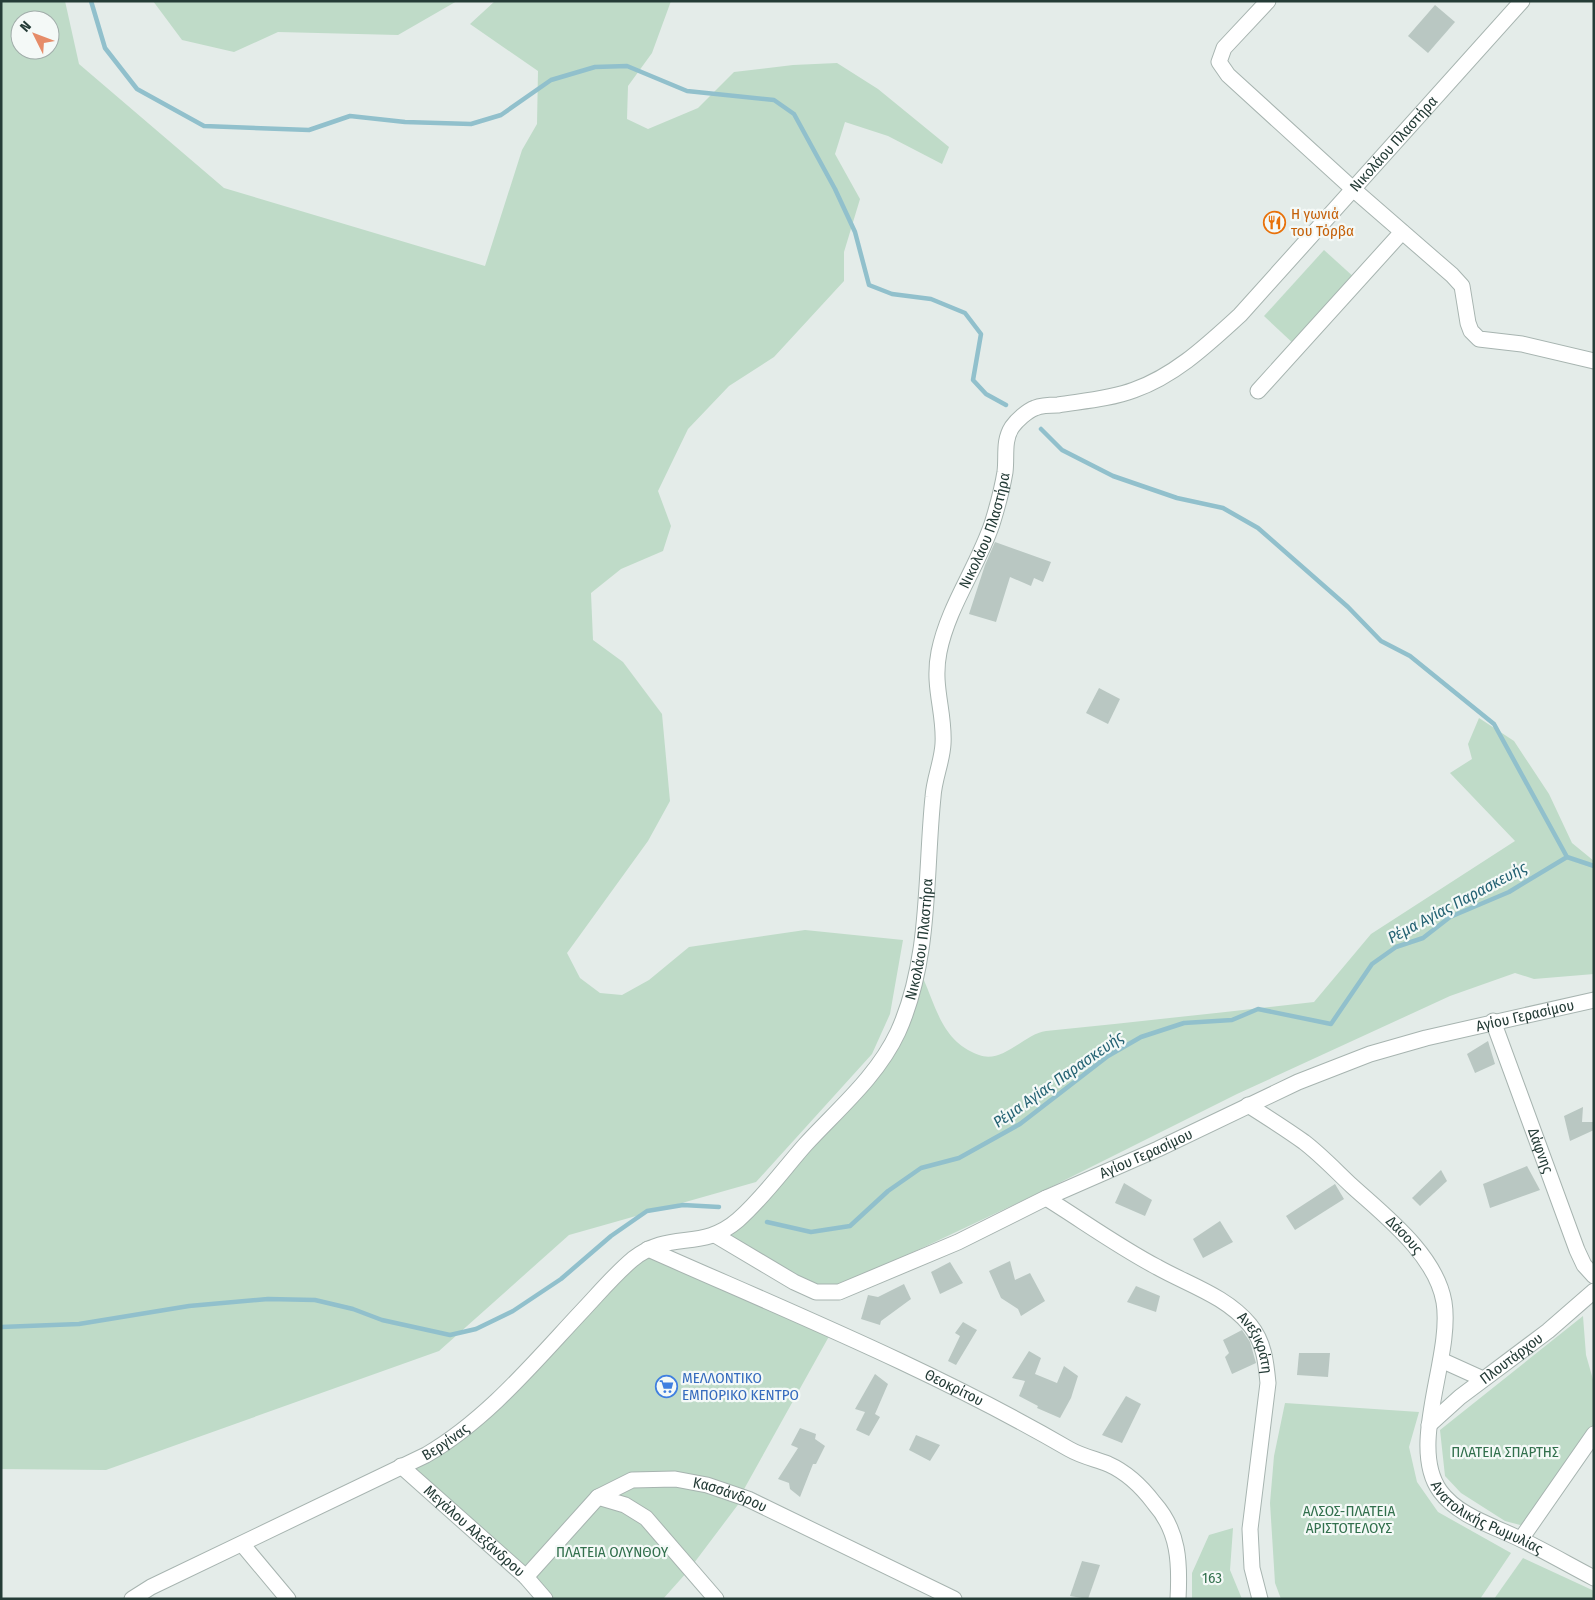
<svg xmlns="http://www.w3.org/2000/svg" width="1595" height="1600" font-family="'Fira Sans Condensed',sans-serif">
	<style>
		.green { fill: #bfdbc8; fill-rule: evenodd }
		.lines { fill: none; stroke-linecap: round; stroke-linejoin: round }
		.stream { stroke: #91c0cc; stroke-width: 4.5 }
		.building { fill: #b9c7c2 }
		.minor-casing { stroke: #a7b4b0; stroke-width: 17 }
		.tertiary-casing { stroke: #a7b4b0; stroke-width: 17 }
		.minor { stroke: #fff; stroke-width: 15 }
		.tertiary { stroke: #fff; stroke-width: 15 }
		.labels { text-anchor: middle; stroke-width: 4.5; stroke-linejoin: round; paint-order: stroke }
		.street-label { font-size: 15px; fill: #253c37; stroke: #f4f9f7 }
		.food-label { font-size: 15px; fill: #c56008; stroke: #f4f9f7; text-anchor: start }
		.shop-label { font-size: 15px; fill: #366cbe; stroke: #f4f9f7; text-anchor: start }
		.park-label { font-size: 15px; fill: #32704d; stroke: #f4f9f7 }
		.water-label { font-size: 16px; font-style: italic; fill: #246273; stroke: #f4f9f7 }
	</style>
	<rect width="100%" height="100%" fill="#e4ece9"/>
	<g class="green">
		<path d="M 1,1 L 65,1 L 79,64 L 224,188 L 485,266 L 522,150 L 537,124 L 538,71 L 470,24 L 495,1 L 671,1 L 652,53 L 628,86 L 627,119 L 648,129 L 698,108 L 734,72 L 793,65 L 837,63 L 878,89 L 949,147 L 942,164 L 888,136 L 845,122 L 835,154 L 860,199 L 844,252 L 844,281 L 774,357 L 729,386 L 688,429 L 658,491 L 671,526 L 663,551 L 621,569 L 591,593 L 593,640 L 623,662 L 662,714 L 670,801 L 648,841 L 567,953 L 580,978 L 600,993 L 622,995 L 649,980 L 689,947 L 805,930 L 903,940 L 890,1014 L 872,1054 L 756,1182 L 569,1235 L 439,1351 L 106,1470 L 1,1469 ZM 20,20 L 50,20 L 50,50 L 20,50 Z"/>
		<polygon points="153,1 457,1 398,35 278,32 234,52 182,40"/>
		<polygon points="1324,250 1356,279 1296,346 1264,316"/>
		<path d="M 1479,718 L 1514,741 L 1549,794 L 1572,843 L 1594,861 L 1594,974 L 1534,979 L 1515,973 L 1450,996 L 1237,1094 L 1047,1189 L 867,1274 C 854,1278 836,1289 823,1288 C 800,1285 752,1249 731,1236 L 798,1165 L 892,1054 L 923,978 C 937,1010 943,1042 979,1055 C 1003,1064 1024,1034 1046,1031 C 1135,1022 1225,1012 1314,1002 L 1371,934 L 1515,841 L 1450,773 L 1472,759 L 1468,744 Z"/>
		<polygon points="648,1249 832,1331 743,1491 743,1498 688,1571 663,1599 544,1599 521,1573 401,1466 434,1453"/>
		<polygon points="1583,1316 1586,1355 1594,1383 1594,1425 1524,1526 1505,1521 1461,1493 1445,1476 1440,1430"/>
		<polygon points="1285,1403 1419,1412 1409,1447 1417,1482 1438,1512 1511,1553 1480,1599 1281,1599 1275,1583 1270,1503 1274,1456"/>
		<polygon points="1233,1528 1230,1570 1242,1599 1192,1599 1192,1573 1209,1535"/>
		<polygon points="1523,1558 1590,1589 1594,1591 1594,1599 1494,1599"/>
	</g>
	<g class="lines">
		<g class="stream">
			<polyline points="91,1 105,48 137,89 204,126 309,130 350,116 405,122 471,124 501,115 551,80 595,67 627,66 687,91 774,100 794,114 835,189 855,232 869,285 892,294 931,299 965,313 981,334 973,380 986,394 1006,405"/>
			<polyline points="1041,429 1062,450 1113,476 1177,498 1223,508 1258,528 1348,607 1381,641 1410,656 1494,724 1567,857"/>
			<polyline points="767,1222 811,1232 850,1226 888,1191 921,1168 959,1158 1020,1124 1108,1056 1141,1037 1184,1023 1232,1020 1258,1009 1331,1024 1372,964 1396,947 1423,938 1450,917 1509,892 1567,857 1594,866"/>
			<polyline points="1,1327 79,1324 189,1306 268,1299 315,1300 353,1309 382,1320 450,1335 476,1329 513,1311 561,1279 611,1236 647,1211 683,1205 719,1207"/>
		</g>
	</g>
	<g class="building">
		<polygon points="1435,5 1455,22 1428,53 1408,36"/>
		<polygon points="995,542 1051,562 1043,582 1034,578 1031,586 1010,577 996,622 969,614 985,565"/>
		<polygon points="1099,688 1120,699 1108,724 1086,713"/>
		<polygon points="1488,1041 1495,1064 1475,1073 1467,1054"/>
		<polygon points="1583,1107 1582,1122 1594,1122 1594,1130 1570,1141 1564,1116"/>
		<polygon points="1527,1166 1540,1190 1490,1208 1483,1184"/>
		<polygon points="1441,1170 1447,1181 1420,1206 1412,1198"/>
		<polygon points="1124,1183 1152,1200 1145,1216 1115,1203"/>
		<polygon points="1335,1184 1344,1199 1295,1230 1286,1216"/>
		<polygon points="1220,1221 1233,1242 1203,1258 1193,1239"/>
		<polygon points="1010,1261 1015,1280 1030,1273 1045,1301 1021,1316 1018,1309 1001,1298 989,1271"/>
		<polygon points="950,1262 963,1283 940,1294 931,1272"/>
		<polygon points="904,1284 911,1299 881,1321 880,1325 861,1319 868,1295 878,1297"/>
		<polygon points="1136,1286 1160,1296 1156,1312 1127,1302"/>
		<polygon points="963,1322 977,1330 956,1365 948,1361 960,1336 955,1333"/>
		<polygon points="1242,1330 1250,1342 1256,1363 1232,1374 1225,1357 1229,1353 1223,1340"/>
		<polygon points="1029,1351 1041,1358 1035,1374 1057,1383 1064,1366 1078,1376 1071,1398 1060,1418 1037,1408 1038,1406 1019,1396 1025,1381 1012,1378"/>
		<polygon points="1299,1353 1330,1353 1328,1377 1297,1375"/>
		<polygon points="875,1374 888,1384 875,1414 880,1417 869,1436 856,1430 865,1412 855,1409"/>
		<polygon points="1126,1396 1141,1404 1122,1443 1102,1435"/>
		<polygon points="800,1428 816,1434 815,1439 825,1446 816,1464 813,1464 800,1497 790,1489 789,1483 778,1479 798,1448 791,1445"/>
		<polygon points="916,1435 940,1445 930,1461 909,1450"/>
		<polygon points="1082,1561 1100,1565 1088,1599 1070,1596"/>
	</g>
	<g class="lines">
		<defs>
			<g id="minor">
				<polyline points="1268,1 1224,48 1219,62 1228,75 1353,189 1452,275 1462,286 1468,323 1471,331 1479,339 1522,344 1594,361"/>
				<polyline points="1258,391 1402,232"/>
				<path id="s1" d="M 1493,1021 L 1577,1250 L 1584,1265 L 1594,1276"/>
				<path id="s2" d="M 1248,1105 C 1267,1117 1286,1129 1304,1142 C 1321,1155 1336,1171 1352,1186 C 1385,1216 1436,1255 1444,1302 C 1453,1357 1407,1445 1440,1491 C 1458,1516 1494,1526 1520,1539 C 1545,1551 1569,1565 1594,1578"/>
				<path id="s3" d="M 1046,1198 C 1083,1221 1119,1247 1157,1267 C 1189,1285 1226,1296 1250,1325 C 1264,1342 1266,1362 1268,1383 L 1250,1529 L 1252,1568 L 1260,1599"/>
				<path id="s4" d="M 715,1235 L 794,1282 L 816,1292 L 839,1292 L 958,1242 L 1046,1198 L 1158,1149 L 1298,1082 L 1370,1054 L 1426,1038 L 1594,1000"/>
				<path id="s5" d="M 648,1249 C 790,1312 935,1371 1069,1449 C 1081,1456 1095,1459 1108,1464 C 1126,1472 1142,1487 1154,1503 C 1179,1531 1180,1563 1178,1599"/>
				<polyline points="1441,1360 1483,1379"/>
				<path id="s6" d="M 1429,1425 L 1460,1397 L 1548,1331 L 1594,1291"/>
				<path id="s7" d="M 401,1466 L 526,1577 L 545,1599"/>
				<polyline points="598,1497 625,1505 646,1518 716,1599"/>
				<polyline points="1521,1539 1594,1434"/>
				<polyline points="242,1544 288,1599"/>
				<path id="s8" d="M 526,1577 L 598,1497 L 632,1480 L 675,1479 L 707,1485 L 748,1499 L 954,1599"/>
			</g>
			<g id="tertiary">
				<path id="s9" d="M 132,1599 L 151,1587 L 426,1455 C 488,1419 536,1360 584,1309 C 600,1292 615,1274 633,1259 C 671,1229 701,1252 738,1220 C 763,1198 783,1170 805,1145 C 837,1110 877,1077 898,1032 C 931,959 925,875 933,797 C 934,779 942,762 943,744 C 945,712 932,687 939,652 C 948,607 977,568 992,524 C 997,508 1002,490 1005,472 C 1007,456 1003,441 1012,427 C 1017,420 1027,411 1035,408 C 1042,405 1051,405 1058,405 C 1083,401 1110,399 1134,390 C 1176,375 1208,344 1240,315 L 1522,1"/>
			</g>
		</defs>
		<use href="#minor" class="minor-casing"/>
		<use href="#tertiary" class="tertiary-casing"/>
		<use href="#minor" class="minor"/>
		<use href="#tertiary" class="tertiary"/>
	</g>
	<defs>
		<symbol id="restaurant-ring" viewBox="-11 -11 22 22"><circle r="9.5" fill="#f4f9f7" stroke="#e8710a" stroke-width="1.5"/><path d="M-5-6h1v4h1v-4h1v4h1v-4h1v5L-1.5 .5V6h-2V.5L-5-1ZM5-6V6H3V1.5H1.5Q1.5-4 5-6Z" fill="#e8710a"/></symbol>
		<symbol id="supermarket-ring" viewBox="-11 -11 22 22"><circle r="9.5" fill="#f4f9f7" stroke="#3f7fe0" stroke-width="1.5"/><path d="M-6-5.5h2.5l.6 2H6L4.5 2H-2.5L-4.4-4H-6ZM-1.5 3.2a1.3 1.3 0 1 0 .1 0ZM3 3.2a1.3 1.3 0 1 0 .1 0Z" fill="#3f7fe0"/></symbol>
	</defs>
	<g fill-rule="evenodd">
		<use href="#restaurant-ring" x="1262" y="210" width="25" height="25"/>
		<use href="#supermarket-ring" x="654" y="1374" width="25" height="25"/>
	</g>
	<g class="labels">
		<g class="street-label">
			<text dy="5" stroke="none"><textPath href="#s9" startOffset="2091">Νικολάου Πλαστήρα</textPath></text>
			<text dy="5" stroke="none"><textPath href="#s9" startOffset="1491">Νικολάου Πλαστήρα</textPath></text>
			<text dy="5" stroke="none"><textPath href="#s9" startOffset="1071">Νικολάου Πλαστήρα</textPath></text>
			<text dy="5" stroke="none"><textPath href="#s4" startOffset="881">Αγίου Γερασίμου</textPath></text>
			<text dy="5" stroke="none"><textPath href="#s1" startOffset="138">Δάφνης</textPath></text>
			<text dy="5" stroke="none"><textPath href="#s4" startOffset="476">Αγίου Γερασίμου</textPath></text>
			<text dy="5" stroke="none"><textPath href="#s2" startOffset="204">Δάσους</textPath></text>
			<text dy="5" stroke="none"><textPath href="#s3" startOffset="260">Ανεξικράτη</textPath></text>
			<text dy="5" stroke="none"><textPath href="#s6" startOffset="106">Πλουτάρχου</textPath></text>
			<text dy="5" stroke="none"><textPath href="#s5" startOffset="336">Θεοκρίτου</textPath></text>
			<text dy="5" stroke="none"><textPath href="#s9" startOffset="351">Βεργίνας</textPath></text>
			<text dy="5" stroke="none"><textPath href="#s8" startOffset="246">Κασσάνδρου</textPath></text>
			<text dy="5" stroke="none"><textPath href="#s2" startOffset="530">Ανατολικής Ρωμυλίας</textPath></text>
			<text dy="5" stroke="none"><textPath href="#s7" startOffset="98">Μεγάλου Αλεξάνδρου</textPath></text>
		</g>
		<g class="food-label">
			<text x="1291" y="219">Η γωνιά<tspan x="1291" dy="17">του Τόρβα</tspan></text>
		</g>
		<g class="shop-label">
			<text x="682" y="1383">ΜΕΛΛΟΝΤΙΚΟ<tspan x="682" dy="17">ΕΜΠΟΡΙΚΟ ΚΕΝΤΡΟ</tspan></text>
		</g>
		<g class="park-label">
			<text x="1505" y="1457">ΠΛΑΤΕΙΑ ΣΠΑΡΤΗΣ</text>
			<text x="1349" y="1516">ΑΛΣΟΣ-ΠΛΑΤΕΙΑ<tspan x="1349" dy="17">ΑΡΙΣΤΟΤΕΛΟΥΣ</tspan></text>
			<text x="612" y="1557">ΠΛΑΤΕΙΑ ΟΛΥΝΘΟΥ</text>
			<text x="1212" y="1583">163</text>
		</g>
		<g class="water-label">
			<text transform="translate(1457 902) rotate(-28)" y="6">Ρέμα Αγίας Παρασκευής</text>
			<text transform="translate(1058 1079) rotate(-35)" y="6">Ρέμα Αγίας Παρασκευής</text>
		</g>
	</g>
	<rect width="1595" height="1600" fill="none" stroke="#253c37" stroke-width="5"/>
	<g transform="translate(35 35) rotate(312)"><circle r="24" fill="#f4f9f7" stroke="#a1adaa"/>
	<path d="M0-4L9 19L0 12L-9 19Z" fill="#e68c68"/>
	<text y="-8" font-size="14" font-weight="bold" text-anchor="middle" fill="#253c37">N</text>
	</g>
</svg>
